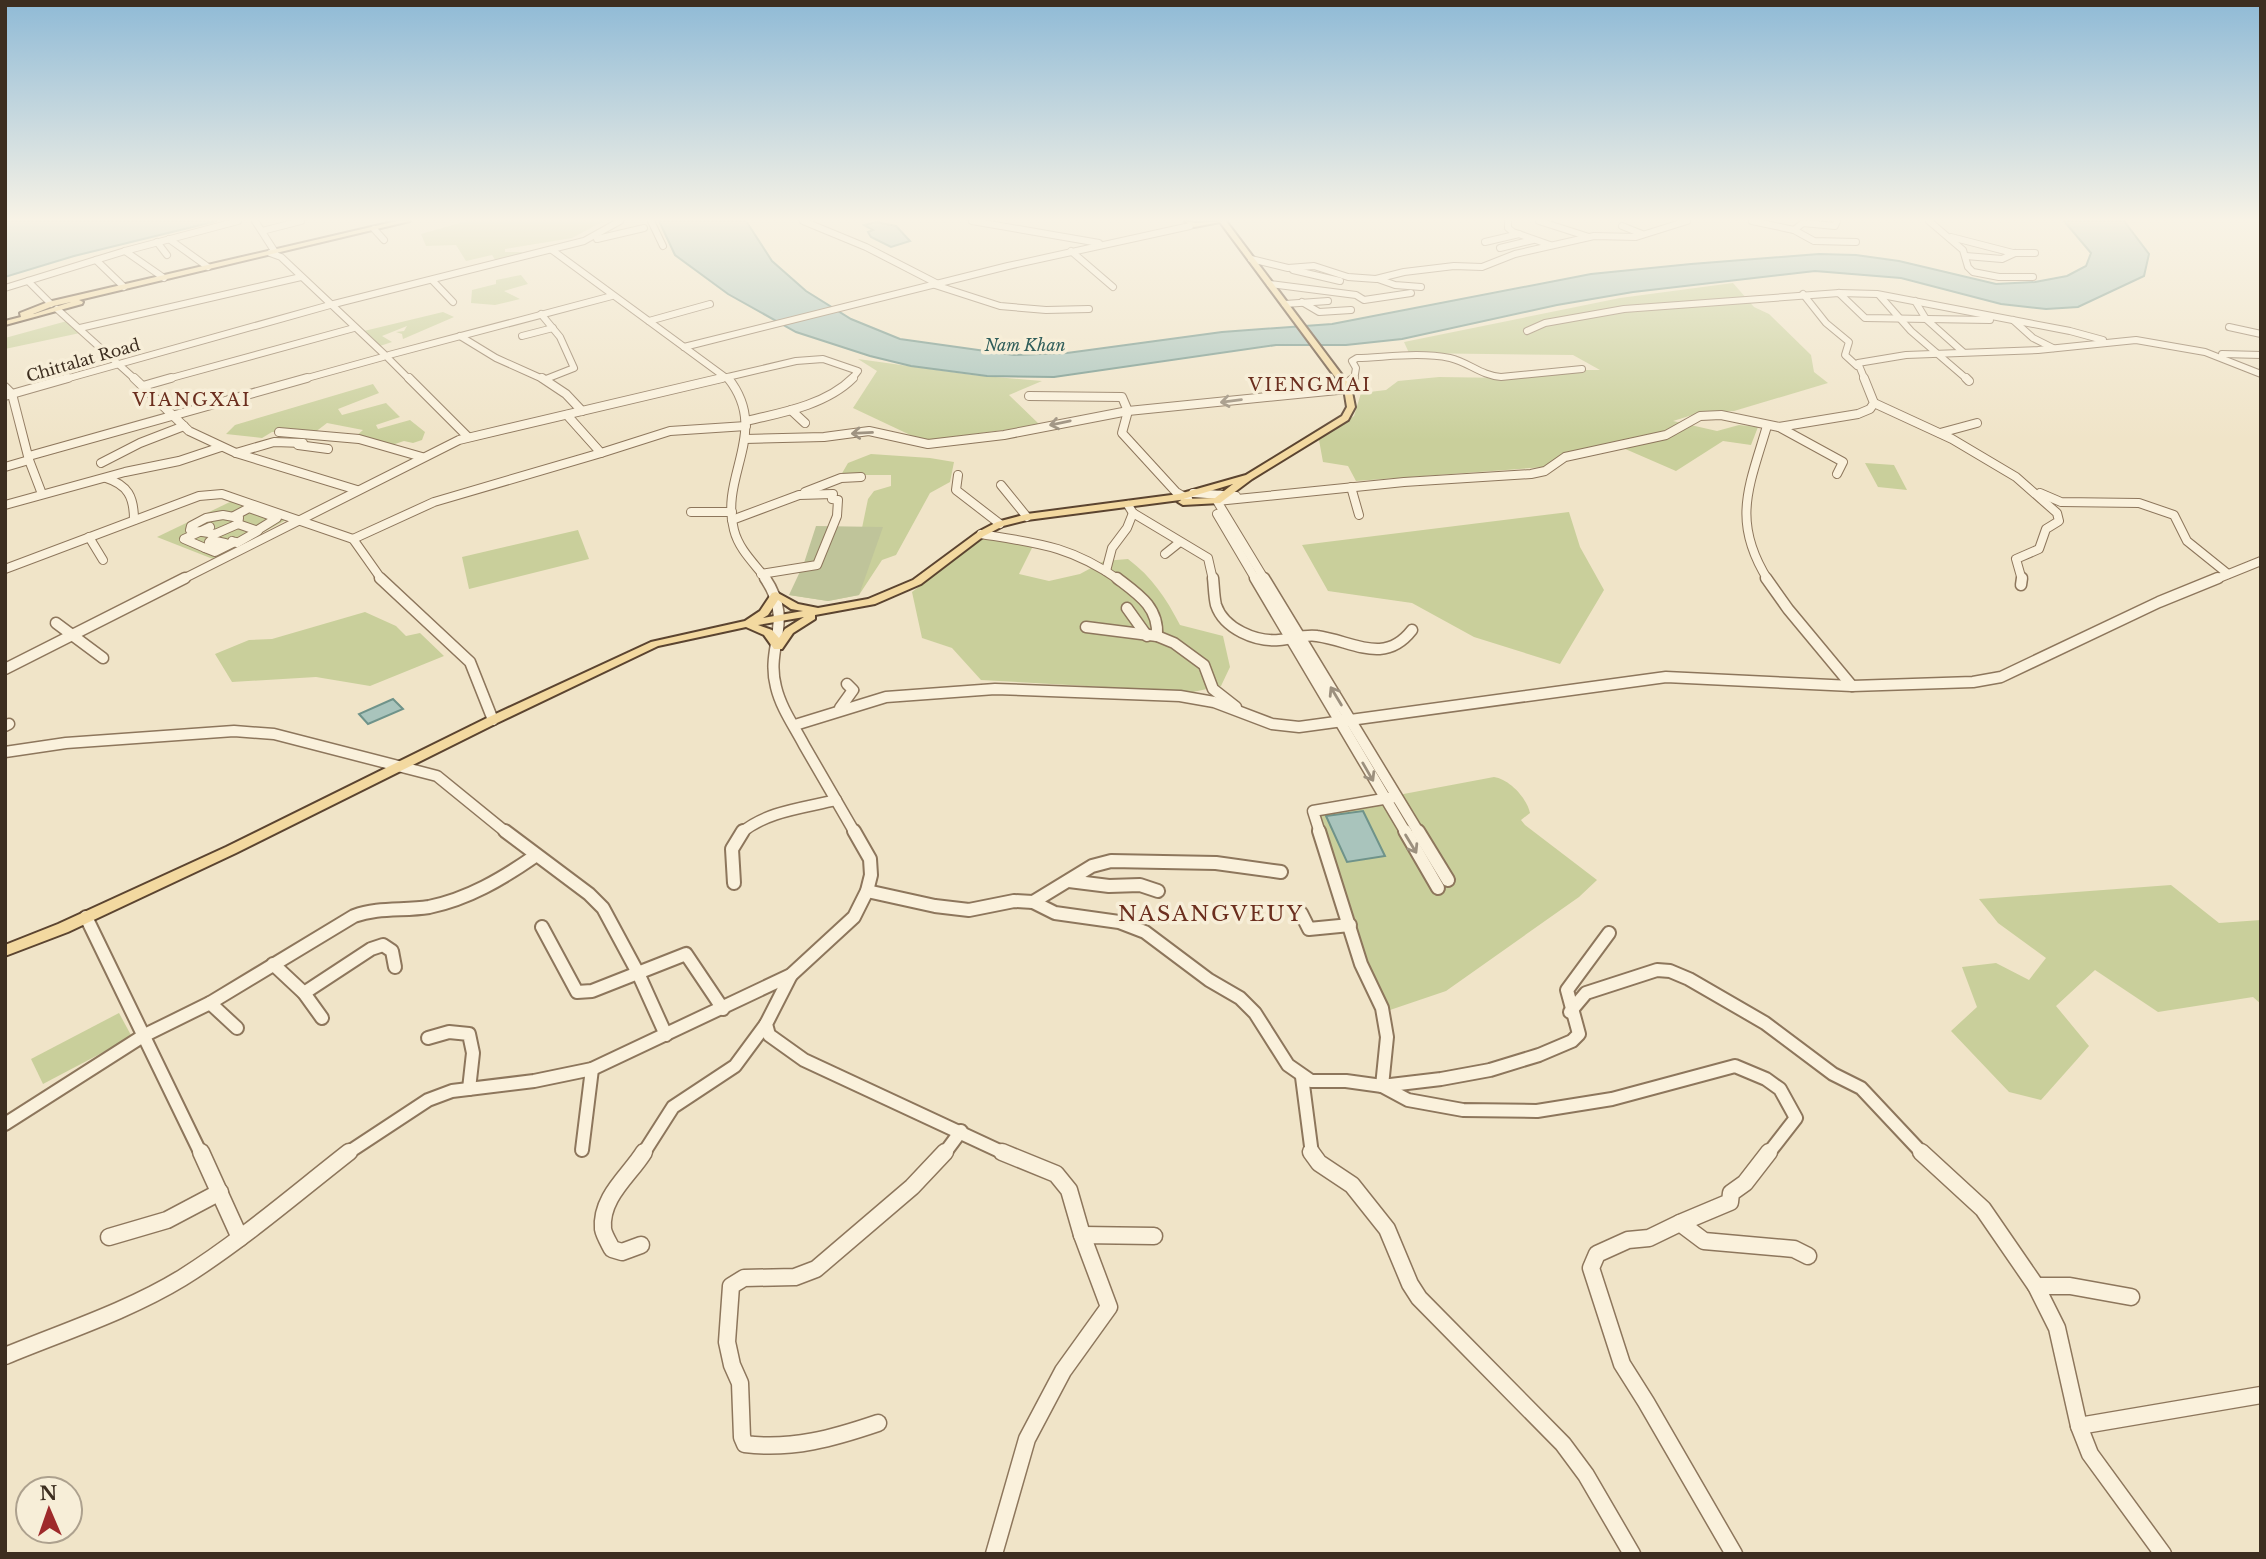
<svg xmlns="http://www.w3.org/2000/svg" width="2266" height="1559" font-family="'Libre Baskerville',serif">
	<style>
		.green { fill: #c9cf9b }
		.cemetery { fill: #bfc49a }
		.water { fill: #a9c4bc; stroke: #6f938a; stroke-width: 2 }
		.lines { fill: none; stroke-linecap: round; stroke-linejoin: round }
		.minor-far4-casing { stroke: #8d765c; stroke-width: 8 }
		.minor-far3-casing { stroke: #8d765c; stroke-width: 10 }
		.minor-far2-casing { stroke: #8d765c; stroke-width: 13 }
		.minor-far1-casing { stroke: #8d765c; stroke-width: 16 }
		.minor-casing { stroke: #8d765c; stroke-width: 19 }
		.major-casing { stroke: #5b4430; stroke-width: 4 }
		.minor-far4 { stroke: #faf1dc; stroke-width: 6 }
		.minor-far3 { stroke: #faf1dc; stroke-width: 8 }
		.minor-far2 { stroke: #faf1dc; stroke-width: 10 }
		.minor-far1 { stroke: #faf1dc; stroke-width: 12 }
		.minor { stroke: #faf1dc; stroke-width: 16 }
		.major { fill: #f3d9a0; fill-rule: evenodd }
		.oneway { stroke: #9c907e }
		.labels { text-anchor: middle; stroke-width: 7; stroke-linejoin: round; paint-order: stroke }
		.far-water-label { font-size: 16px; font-style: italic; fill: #2f5d5a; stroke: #f7eed8 }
		.far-street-label { font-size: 16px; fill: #3d2e20; stroke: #f7eed8 }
		.far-quarter-label { font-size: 18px; letter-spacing: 2px; fill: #6b2e1e; stroke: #f7eed8 }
		.quarter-label { font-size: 21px; letter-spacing: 2px; fill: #6b2e1e; stroke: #f7eed8 }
	</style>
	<rect width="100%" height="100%" fill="#f0e4c8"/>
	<g class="green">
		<polygon points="467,221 604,221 572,238 505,249 505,252 522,252 522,255 496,261 492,255 466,261 456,245 426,246 421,234"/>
		<polygon points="521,275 528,284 504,291 520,299 495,305 471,303 472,290 496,284 496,280"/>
		<polygon points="1733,283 1754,307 1769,314 1811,355 1814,372 1828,383 1734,411 1702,412 1673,421 1717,431 1739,425 1758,427 1751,445 1723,441 1676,471 1623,448 1606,446 1545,467 1356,481 1348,466 1323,462 1319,440 1354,416 1361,393 1386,390 1398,381 1439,377 1507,378 1555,370 1600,370 1573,355 1409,353 1404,342 1620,298"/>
		<polygon points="443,312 454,317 403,339 402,334 396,332 404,331 407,326 382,336 392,342 380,346 364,331"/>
		<polygon points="67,321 80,333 5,349 5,338"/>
		<polygon points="858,359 973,375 1042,381 1009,395 1040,425 923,441 853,408 877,371"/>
		<polygon points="373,384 379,393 338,409 342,415 386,403 400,417 376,425 378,429 410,420 425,432 422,440 413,443 404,441 389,446 356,436 363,430 327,423 314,433 272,432 262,438 226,434 235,425"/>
		<polygon points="871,454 930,458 954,462 950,482 930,493 896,555 882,560 859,595 828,601 789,595 856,557 868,499 874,491 891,486 891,475 841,475 848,463"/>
		<polygon points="1865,463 1894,465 1907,490 1878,487"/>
		<polygon points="232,501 288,519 213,559 157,537"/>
		<polygon points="1569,512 1580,547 1604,590 1560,664 1474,637 1412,603 1328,591 1302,545"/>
		<polygon points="578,530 589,559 469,589 462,557"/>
		<path d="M 983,537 L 1033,546 L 1019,574 L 1049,581 L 1080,574 L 1104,561 L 1128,559 C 1152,577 1166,598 1180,625 L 1223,636 L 1230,667 L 1221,686 L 1193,692 L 981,680 L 952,648 L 922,638 L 912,592 Z"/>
		<polygon points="365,612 396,626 406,636 420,633 444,656 370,686 316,677 232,682 215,654 249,640 272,639"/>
		<path d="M 1494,777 C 1509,779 1527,798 1530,813 L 1521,820 L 1525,825 L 1597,880 L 1579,897 L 1446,991 L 1390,1010 L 1382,1008 L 1313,811 Z"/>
		<polygon points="2171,885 2219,923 2261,920 2261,1004 2253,997 2158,1012 2095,970 2056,1006 2089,1046 2041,1100 2009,1092 1951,1031 1977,1007 1962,967 1996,963 2029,980 2046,958 1998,923 1979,899"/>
		<polygon points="119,1013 132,1037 43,1084 31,1059"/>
	</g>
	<polygon class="cemetery" points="816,526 883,527 859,595 828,601 789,595 804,563"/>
	<g class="water">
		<polygon points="5,221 217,221 74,256 5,277"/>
		<polygon points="659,221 746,221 772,261 806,291 851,319 900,339 1014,355 1067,353 1222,332 1332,324 1591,274 1691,264 1819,254 1856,255 1899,261 1996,284 2035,282 2067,276 2086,266 2091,253 2064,221 2124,221 2149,254 2144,276 2078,307 2046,309 2001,304 1901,278 1815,271 1633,292 1557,305 1402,339 1346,345 1276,345 1054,377 987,376 911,366 870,356 796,332 728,294 675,255"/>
		<polygon points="876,222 896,226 910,241 891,247 871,237 868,232 873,230 864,225"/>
		<polygon points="393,699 403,709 368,724 359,714"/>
		<polygon points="1363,811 1385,856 1347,862 1326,816"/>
	</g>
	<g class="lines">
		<defs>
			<g id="minor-far4">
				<polyline points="255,221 275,252"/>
				<polyline points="651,221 663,246"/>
				<polyline points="803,221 866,247 938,284"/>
				<polyline points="972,221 1099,243"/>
				<polyline points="1508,221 1508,228 1513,232 1550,245"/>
				<polyline points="1539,221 1589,237"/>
				<polyline points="1752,221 1794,230"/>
				<polyline points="1837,221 1835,226 1803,223 1794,230 1814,241 1856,242"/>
				<polyline points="1929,221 1963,250 1968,267 1973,272 1999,277 2033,277"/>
				<polyline points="1622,226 1642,234"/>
				<polyline points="374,229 384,240"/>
				<polyline points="262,231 301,221"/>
				<polyline points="1951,237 2013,253 2035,253"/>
				<polyline points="169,239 208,267"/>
				<polyline points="597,239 644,228"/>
				<polyline points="157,242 167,255"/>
				<polyline points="1485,242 1519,234"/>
				<polyline points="1500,248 1533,240"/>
				<polyline points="552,250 729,380"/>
				<polyline points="125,251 164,278"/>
				<polyline points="1071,251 1113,287"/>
				<polyline points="270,253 281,257 385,355"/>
				<polyline points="1966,256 2002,259 2015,253"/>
				<polyline points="1251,259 1288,268 1314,266 1348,277 1376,279 1404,272 1454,266 1482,267 1515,254 1594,236 1636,237 1687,221"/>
				<polyline points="96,260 124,287"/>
				<polyline points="1293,270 1340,281"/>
				<polyline points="1378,279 1395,285 1421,287"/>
				<polyline points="432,280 453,302"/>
				<polyline points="28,281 51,304"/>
				<polyline points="1270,284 1356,295 1364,300 1411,293"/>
				<polyline points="935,285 1000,306 1046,310 1089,309"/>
				<polyline points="5,288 125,251 238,221"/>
				<polyline points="1839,293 1865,318 1990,320"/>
				<polyline points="1803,294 1826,323 1849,342 1845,355 1857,366"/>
				<polyline points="1880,296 1911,331 1968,380"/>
				<polyline points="1915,301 1926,319 1963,352"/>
				<polyline points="1302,302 1319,312 1351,310"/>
				<polyline points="1285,304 1328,301"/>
				<polyline points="57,309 136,380"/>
				<polyline points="541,314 560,337 574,368 546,379"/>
				<polyline points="2013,320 2033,338 2053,348"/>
				<polyline points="649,321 710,304"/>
				<polyline points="2229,327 2261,334"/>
				<polyline points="80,328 301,277"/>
				<polyline points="1527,331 1545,323 1624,309 1839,293 1877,294 2070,331 2103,340"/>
				<polyline points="460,336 496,358 545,380"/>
				<polyline points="522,336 553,328"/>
				<polyline points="684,347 1008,266 1190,226"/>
				<polyline points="2222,354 2261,355"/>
				<polyline points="389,355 612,296"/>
				<polyline points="387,357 410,380"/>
				<polyline points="62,380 330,305 584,241 620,221"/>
				<polyline points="164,380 354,328"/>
				<polyline points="300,380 383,357"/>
				<polyline points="715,380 796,361 823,359 858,371 851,380"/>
				<path d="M 1354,380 L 1356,368 L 1352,361 L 1357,358 C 1388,357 1420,352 1450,358 C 1468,362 1482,376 1501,377 L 1582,369"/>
				<polyline points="1865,380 1858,363 1906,355 2038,350 2136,340 2205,352 2261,374"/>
			</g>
			<g id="minor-far3">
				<polyline points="134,378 189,431 236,453 357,490"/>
				<polyline points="409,378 468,437"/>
				<polyline points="542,378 566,394 582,411"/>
				<path d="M 728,378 C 771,432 719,475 734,530 C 739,550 755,564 767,580"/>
				<polyline points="1966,378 1969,381"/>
				<polyline points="1345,385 1354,378"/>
				<polyline points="143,386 171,378"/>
				<polyline points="5,387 12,394 29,460 42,494"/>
				<polyline points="5,396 68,378"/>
				<polyline points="1029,396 1122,397 1128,411 1122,433 1176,492 1188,499"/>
				<polyline points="1874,403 1952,439 2016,477 2057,513 2059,521 2046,529 2039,549 2016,559 2022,580"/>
				<polyline points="791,410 805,423"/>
				<polyline points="567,415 601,453 670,431 746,426"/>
				<path d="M 746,421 C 781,413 826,405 853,378"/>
				<path d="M 1767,426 C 1749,487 1731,521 1768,580"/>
				<polyline points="1779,427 1843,462 1837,474"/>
				<polyline points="279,432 359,439 422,457"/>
				<polyline points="1940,433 1977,423"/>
				<polyline points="745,439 824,437 869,431 928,444 1004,435 1128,411 1348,389"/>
				<polyline points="298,445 328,449"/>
				<polyline points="236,453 274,442 303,443"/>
				<polyline points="29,456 307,378"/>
				<polyline points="101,463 140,443 184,426"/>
				<polyline points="5,467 29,460"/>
				<polyline points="958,475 956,490 1000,524"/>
				<path d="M 106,478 C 128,485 134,497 134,520"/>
				<polyline points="1001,485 1027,517"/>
				<polyline points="1351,487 1359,515"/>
				<polyline points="805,492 841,478 861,477"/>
				<polyline points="1193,493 1236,496"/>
				<polyline points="2040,493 2061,502 2139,503 2174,515 2187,541 2228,574"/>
				<polyline points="5,505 125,472 179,461 221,447"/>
				<polyline points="1128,505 1133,513 1208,558 1213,580"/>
				<polyline points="691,512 732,512"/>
				<polyline points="1217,514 1256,580"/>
				<polygon points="223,515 239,518 238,524 215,534 190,530 191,526 206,518"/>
				<polyline points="234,516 249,508 277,518 256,531"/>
				<polyline points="732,520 799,495 833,494 832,499 838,500 837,516 817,565 761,574"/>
				<path d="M 981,534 C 1037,543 1071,546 1119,580"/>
				<polyline points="89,537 103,560"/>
				<polyline points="353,539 434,502 601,453"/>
				<polygon points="211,540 225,543 219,546 209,542"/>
				<polyline points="232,541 237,543 258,531 238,524"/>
				<polyline points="213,544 205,548 215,552 235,542"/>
				<polyline points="205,548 184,539 210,527"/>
				<polyline points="1165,554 1180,542"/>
				<polyline points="5,569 199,496 222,494 353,539 382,580"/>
				<polyline points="1106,571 1112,548 1127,528 1133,513"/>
				<polyline points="181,580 459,440 722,378"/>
				<polyline points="1265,580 1217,501 1404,482 1531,474 1545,471 1565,457 1666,435 1700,416 1721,415 1779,427 1858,414 1870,409 1874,403 1864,378"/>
				<polyline points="2214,580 2261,561"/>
			</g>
			<g id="minor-far2">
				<polyline points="380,578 470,662 493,720"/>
				<path d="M 765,578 C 795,622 765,646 776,687 C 781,708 794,726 804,745 C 821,774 838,804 855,833"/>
				<path d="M 1117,578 C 1138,594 1159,607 1157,636"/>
				<path d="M 1213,578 C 1214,587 1214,597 1216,605 C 1224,629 1256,642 1279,640 C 1292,639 1305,634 1317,636 C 1353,641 1384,666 1412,630"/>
				<polyline points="1255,578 1406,833"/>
				<polyline points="1264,578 1419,833"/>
				<polyline points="1766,578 1788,609 1852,686"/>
				<polyline points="2021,585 2022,578"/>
				<polyline points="1127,608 1147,636"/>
				<polyline points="56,623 103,658"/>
				<polyline points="1086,627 1157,636 1174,643 1204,665 1213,689 1236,707"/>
				<polyline points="5,669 185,578"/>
				<polyline points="840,708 853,690 847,684"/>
				<polyline points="795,725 886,697 995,689 1180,696 1214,702 1272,724 1299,727 1666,677 1852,686 1973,682 2001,677 2159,602 2218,578"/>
				<polyline points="5,726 9,724"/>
				<polyline points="5,752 66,743 234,731 274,734 437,776 507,833"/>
				<path d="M 741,833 C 767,811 804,808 836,800"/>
				<polyline points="1320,833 1313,811 1395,797"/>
			</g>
			<g id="minor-far1">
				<polyline points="505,831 589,894 603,908 638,973 666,1035"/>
				<polyline points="1319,831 1361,964 1382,1008 1387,1037 1382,1086 1408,1100 1463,1110 1537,1111 1612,1099 1735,1066 1766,1079 1780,1089 1796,1118 1768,1154"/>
				<polyline points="1405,831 1438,888"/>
				<polyline points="1418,831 1448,880"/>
				<polyline points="1069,881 1109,886 1140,885 1158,891"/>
				<polyline points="734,883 732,849 743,831"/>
				<polyline points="867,891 935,906 969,910 1014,901 1033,902 1055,913 1119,922 1145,932 1209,980 1240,998 1255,1013 1288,1065 1311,1081 1346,1081 1382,1086 1441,1079 1490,1070 1539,1055 1572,1041 1579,1034 1567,990 1609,933"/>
				<polyline points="1033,902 1092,866 1111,861 1216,863 1281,872"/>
				<polyline points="1301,913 1309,929 1350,925"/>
				<polyline points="86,917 201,1154"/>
				<polyline points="542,927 577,992 592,991 686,954 723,1009"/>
				<polyline points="273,964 304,993 322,1018"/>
				<polyline points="791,975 766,1024 769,1035 804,1060 1006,1154"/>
				<polyline points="304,993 371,949 383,945 392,951 395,967"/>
				<polyline points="210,1003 237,1028"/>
				<polyline points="1570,1012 1586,993 1657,970 1670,971 1689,979 1765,1023 1833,1074 1861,1088 1923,1154"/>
				<polyline points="428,1038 449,1032 469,1034 473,1053 469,1089"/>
				<polyline points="1302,1077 1312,1154"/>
				<path d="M 5,1124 L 143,1036 L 210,1003 L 354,916 C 378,907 403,911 429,907 C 468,899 502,879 535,856"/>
				<polyline points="582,1150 592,1069"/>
				<polyline points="346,1154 428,1100 452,1091 534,1081 592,1069 791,975 854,917 867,891 871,875 870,859 854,831"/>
				<polyline points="643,1154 673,1107 735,1066 766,1024"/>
				<polyline points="944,1154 961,1131"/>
			</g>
			<g id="minor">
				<polyline points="201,1152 240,1238"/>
				<polyline points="1002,1152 1056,1174 1069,1190 1082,1235"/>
				<polyline points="1311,1152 1319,1163 1352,1185 1387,1229 1410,1284 1419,1298 1563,1444 1586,1475 1632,1554"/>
				<polyline points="1921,1152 1983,1209 2036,1286 2057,1328 2079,1426 2090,1454 2163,1554"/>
				<polyline points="1680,1223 1730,1202 1731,1193 1745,1183 1769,1152"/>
				<polyline points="109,1237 167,1220 220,1192"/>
				<path d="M 641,1245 L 622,1252 L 612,1249 C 609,1243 604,1235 603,1229 C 600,1197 630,1175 644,1152"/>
				<polyline points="2036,1286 2070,1286 2131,1297"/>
				<path d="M 5,1356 C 63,1332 128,1311 182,1278 C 241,1241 294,1195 349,1152"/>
				<path d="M 878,1423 C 834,1438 792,1450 745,1444 L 742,1437 L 740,1383 L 732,1365 L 727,1342 L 731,1286 L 744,1278 L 795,1277 L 816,1269 L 912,1187 L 945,1152"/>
				<polyline points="2079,1426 2261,1395"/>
				<polyline points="994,1554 1027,1439 1063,1371 1109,1307 1082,1235 1154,1236"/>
				<polyline points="1734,1554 1646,1402 1622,1364 1591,1268 1597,1254 1628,1240 1649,1238 1680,1223 1704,1241 1794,1249 1808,1256"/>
			</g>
			<g id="major">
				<path d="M 397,221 L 410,221 L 79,300 L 83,302 L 82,304 L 5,325 L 5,321 L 21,317 L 20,313 L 48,302 ZM 71,302 L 34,314 L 33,314 L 53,306 Z"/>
				<path d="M 1185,221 L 1195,223 L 1226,221 L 1351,387 L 1355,407 L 1348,420 L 1252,479 L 1220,503 L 1183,505 L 1178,502 L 1183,499 L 1215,498 L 1233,484 L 1180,500 L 1027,520 L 1003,526 L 984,536 L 921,584 L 875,604 L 815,615 L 815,619 L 793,633 L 782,649 L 774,649 L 764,635 L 746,627 L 658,646 L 497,723 L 236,853 L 68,932 L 5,956 L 5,945 L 58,924 L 226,847 L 489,717 L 651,642 L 745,621 L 760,611 L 772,593 L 776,592 L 798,604 L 818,608 L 868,599 L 913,580 L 978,532 L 997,522 L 1027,514 L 1179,494 L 1246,475 L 1342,416 L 1347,407 L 1344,389 L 1220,222 L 1194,227 ZM 778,600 L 791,609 L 803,611 L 763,618 L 768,615 ZM 804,617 L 785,629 L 779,638 L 772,630 L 758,625 Z"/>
			</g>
		</defs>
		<use href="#minor-far4" class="minor-far4-casing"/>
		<use href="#minor-far3" class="minor-far3-casing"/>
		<use href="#minor-far2" class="minor-far2-casing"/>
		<use href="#minor-far1" class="minor-far1-casing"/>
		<use href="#minor" class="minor-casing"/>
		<use href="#major" class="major-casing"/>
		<use href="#minor-far4" class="minor-far4"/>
		<use href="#minor-far3" class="minor-far3"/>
		<use href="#minor-far2" class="minor-far2"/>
		<use href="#minor-far1" class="minor-far1"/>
		<use href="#minor" class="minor"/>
		<use href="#major" class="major"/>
	</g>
	<defs><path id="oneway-shaft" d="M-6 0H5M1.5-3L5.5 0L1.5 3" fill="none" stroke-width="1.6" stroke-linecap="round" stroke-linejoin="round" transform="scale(1.75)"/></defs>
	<g class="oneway">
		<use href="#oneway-shaft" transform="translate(1231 401) rotate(173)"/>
		<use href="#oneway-shaft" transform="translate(1060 423) rotate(168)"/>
		<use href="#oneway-shaft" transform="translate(862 433) rotate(177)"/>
		<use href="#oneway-shaft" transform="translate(1336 696) rotate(-121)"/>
		<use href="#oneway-shaft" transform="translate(1368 772) rotate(60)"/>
		<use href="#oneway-shaft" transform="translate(1411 844) rotate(59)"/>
	</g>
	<linearGradient id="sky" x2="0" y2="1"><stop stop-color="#8fbad6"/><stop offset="0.5" stop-color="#f8f3e6"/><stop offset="1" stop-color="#f8f3e6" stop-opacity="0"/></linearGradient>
	<rect width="2266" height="440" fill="url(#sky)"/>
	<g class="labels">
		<g class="far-water-label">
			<text x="1025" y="351">Nam Khan</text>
		</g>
		<g class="far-street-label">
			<text transform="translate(83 360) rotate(-16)" y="6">Chittalat Road</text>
		</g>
		<g class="far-quarter-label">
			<text x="1310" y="391">VIENGMAI</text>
			<text x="192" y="406">VIANGXAI</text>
		</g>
		<g class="quarter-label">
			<text x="1211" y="921">NASANGVEUY</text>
		</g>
	</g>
	<rect width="2266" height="1559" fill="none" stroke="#3d2e20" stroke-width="14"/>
	<g transform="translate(49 1510) rotate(358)"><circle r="33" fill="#f7eed8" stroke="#ada18e" stroke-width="2"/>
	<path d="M0-5L12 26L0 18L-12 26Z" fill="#9e2a2b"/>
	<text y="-10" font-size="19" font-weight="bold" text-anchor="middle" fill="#3d2e20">N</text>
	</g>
</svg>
